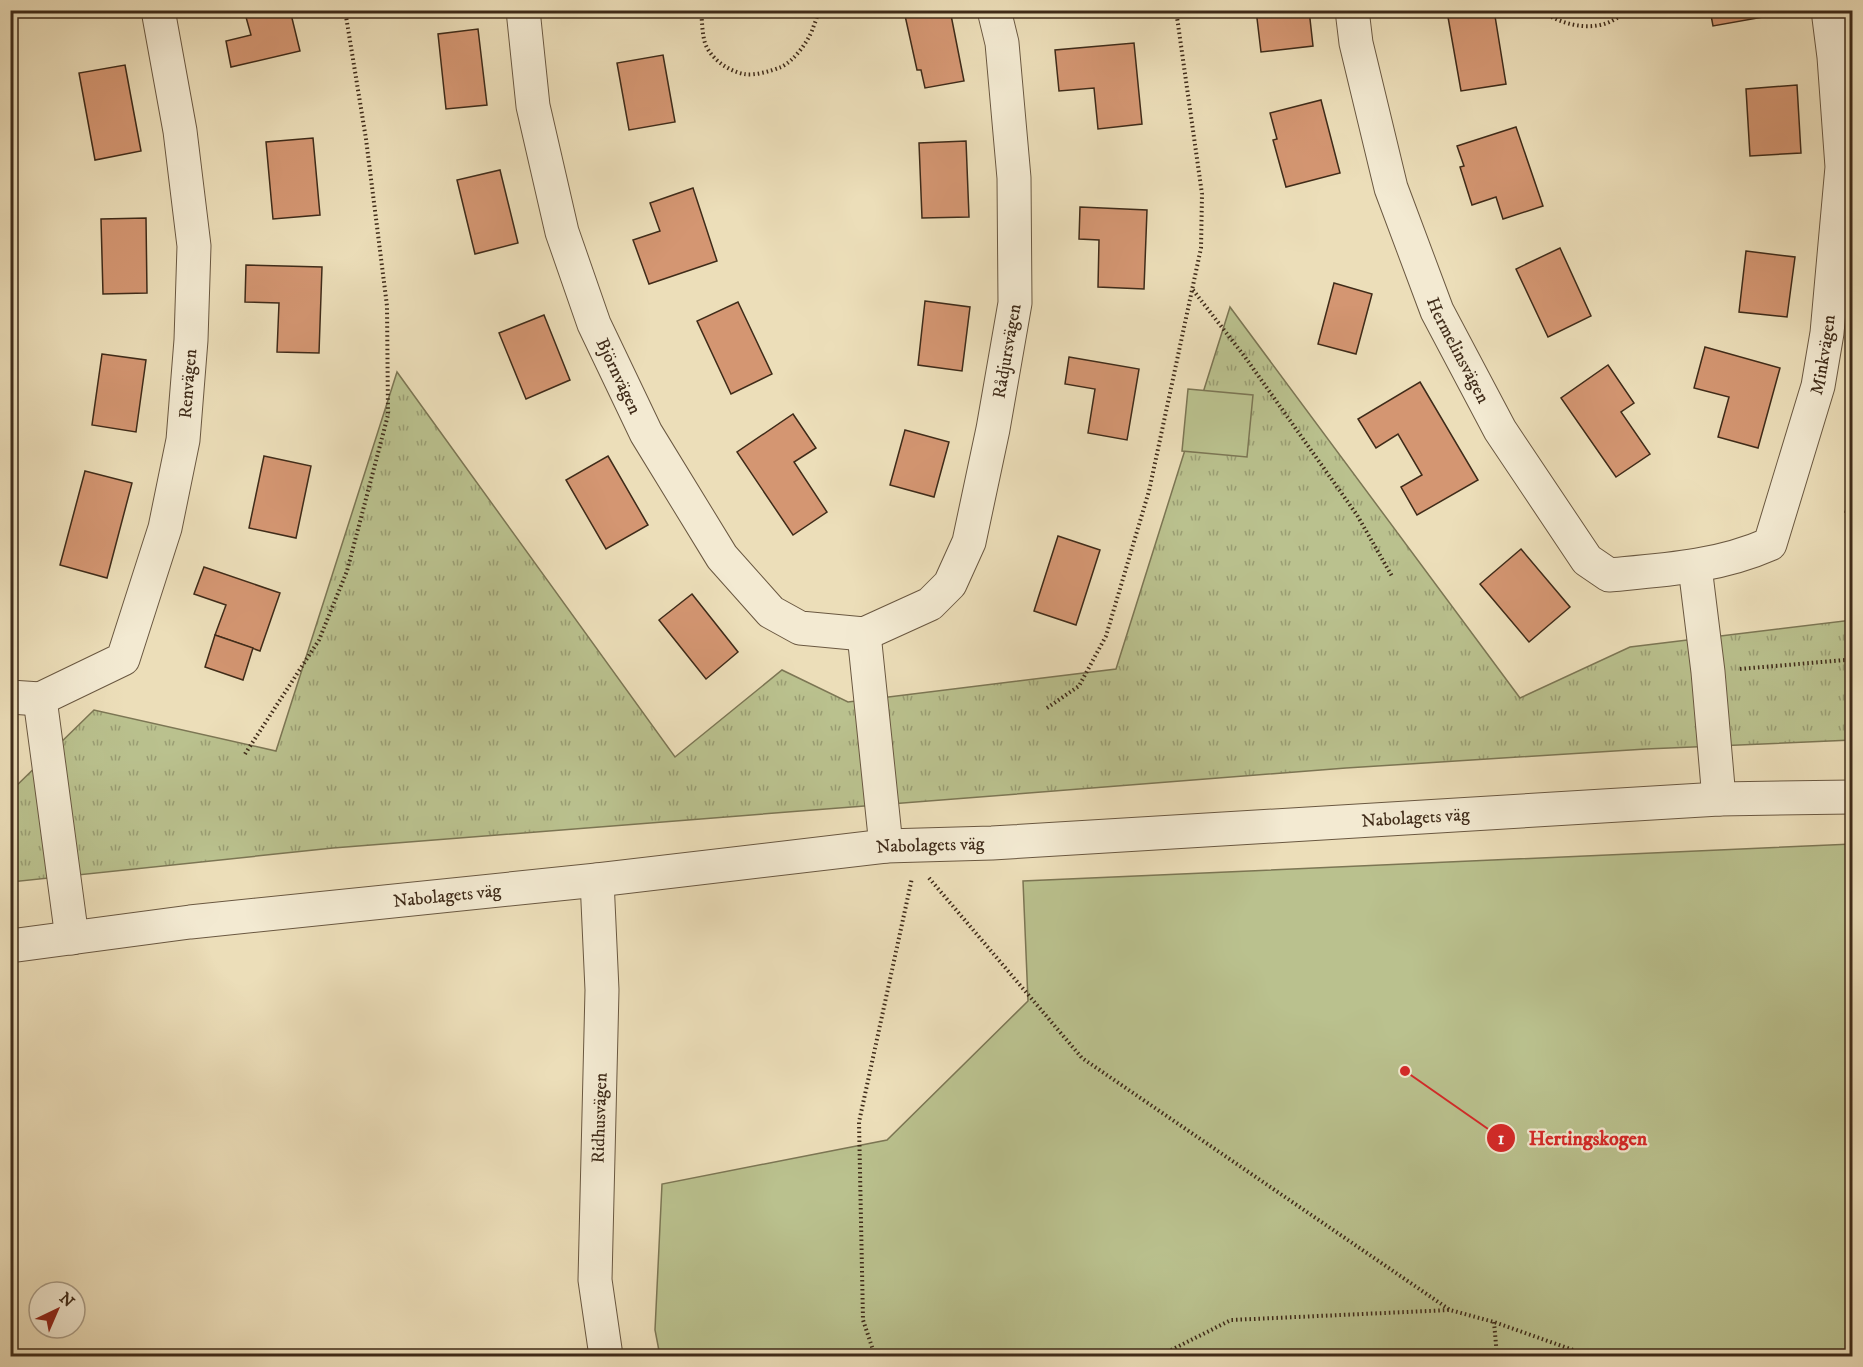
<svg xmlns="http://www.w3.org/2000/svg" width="1863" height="1367" font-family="'IM FELL DW Pica',serif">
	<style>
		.grass { fill: url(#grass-tufts); stroke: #7c7654; stroke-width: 1.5 }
		.park { fill: #bac18e; stroke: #7c7654; stroke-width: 1.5 }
		.building { fill: #d49672; stroke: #3f2b19; stroke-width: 1.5 }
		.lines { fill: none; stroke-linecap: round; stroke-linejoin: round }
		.minor-casing { stroke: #6a5841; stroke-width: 35 }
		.path { stroke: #3f2b19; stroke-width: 4; stroke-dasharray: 1.5 3; stroke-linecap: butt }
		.minor { stroke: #f3ead2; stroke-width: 33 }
		.labels { text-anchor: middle; stroke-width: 4.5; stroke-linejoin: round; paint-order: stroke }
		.street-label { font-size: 18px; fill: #3f2b19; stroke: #f3ead2 }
		.leader { fill: none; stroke: #d62828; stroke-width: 2 }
		.callout-dot { fill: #d62828; stroke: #f3ead2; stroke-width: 2 }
		.mark-label { font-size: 18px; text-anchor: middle; font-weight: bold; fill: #fff }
		.callout-label { font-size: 20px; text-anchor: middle; font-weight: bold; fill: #d62828; stroke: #f3ead2; stroke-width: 4.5; stroke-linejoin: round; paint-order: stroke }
	</style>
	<defs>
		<pattern id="grass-tufts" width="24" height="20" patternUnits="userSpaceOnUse" patternTransform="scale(1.5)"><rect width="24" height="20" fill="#bac18e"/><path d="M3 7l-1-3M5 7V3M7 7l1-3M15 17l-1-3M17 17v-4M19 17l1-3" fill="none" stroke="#999d73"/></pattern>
	</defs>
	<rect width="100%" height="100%" fill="#ecdeb9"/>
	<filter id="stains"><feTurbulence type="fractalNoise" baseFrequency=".00333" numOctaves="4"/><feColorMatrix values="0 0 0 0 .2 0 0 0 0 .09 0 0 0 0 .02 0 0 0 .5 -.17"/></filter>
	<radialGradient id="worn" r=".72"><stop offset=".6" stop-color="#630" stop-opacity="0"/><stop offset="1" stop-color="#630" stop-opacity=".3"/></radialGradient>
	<polygon class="grass" points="1230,307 1520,698 1630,647 1852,620 1852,740 1646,749 1346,768 333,848 11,882 11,791 94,710 276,751 397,372 675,757 782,670 848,702 1116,669"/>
	<g class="park">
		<polygon points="1188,389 1253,395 1247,457 1182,451"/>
		<polygon points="1852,844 1852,1356 660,1356 655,1330 662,1184 887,1140 1028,1001 1023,881"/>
	</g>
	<g class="building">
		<polygon points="244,10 290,10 300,51 231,67 226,41 251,35"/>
		<polygon points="619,10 659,10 660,13 619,14"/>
		<polygon points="950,10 964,81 925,88 921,70 917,70 904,11"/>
		<polygon points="1256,10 1309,10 1313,46 1261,52"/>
		<polygon points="1486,10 1494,10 1506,84 1461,91 1448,17"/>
		<polygon points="1710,10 1785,10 1785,13 1713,26"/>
		<polygon points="478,29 487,105 446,109 438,34"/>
		<polygon points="1134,43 1142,124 1098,129 1094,88 1059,91 1055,50"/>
		<polygon points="663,55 675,122 629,130 617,63"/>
		<polygon points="125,65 141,151 95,160 79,73"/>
		<polygon points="1797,85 1801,153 1750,156 1746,89"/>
		<polygon points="1321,100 1340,173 1286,187 1273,140 1277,139 1270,113"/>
		<polygon points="1516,127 1543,206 1503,219 1496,197 1472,205 1460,167 1464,166 1457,146"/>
		<polygon points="313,138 320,215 273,219 266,142"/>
		<polygon points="966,141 969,217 922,218 919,143"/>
		<polygon points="500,170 518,243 475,254 457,180"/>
		<polygon points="693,188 717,261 649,284 633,240 660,231 650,203"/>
		<polygon points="1080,207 1147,210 1144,289 1098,287 1099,240 1079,239"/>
		<polygon points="146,218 147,293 103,294 101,219"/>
		<polygon points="1560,248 1591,316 1548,337 1516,269"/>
		<polygon points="1746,251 1795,257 1787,317 1739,312"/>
		<polygon points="246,265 322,267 319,353 277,352 279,303 245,302"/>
		<polygon points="1334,283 1372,294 1356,354 1318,344"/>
		<polygon points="925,301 970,307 962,371 918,365"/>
		<polygon points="738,302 772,374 731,394 697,321"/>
		<polygon points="544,315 570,380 526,399 499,333"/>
		<polygon points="1705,347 1780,368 1758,448 1718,437 1729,397 1694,388"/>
		<polygon points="102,354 146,360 136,432 92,425"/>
		<polygon points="1069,357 1139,369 1127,440 1088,433 1095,389 1065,384"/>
		<polygon points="1608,365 1634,403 1621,412 1650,454 1616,477 1561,398"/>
		<polygon points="1420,382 1478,480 1417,515 1401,487 1422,475 1398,434 1376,448 1358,419"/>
		<polygon points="793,414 816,448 794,462 827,512 793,535 737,452"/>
		<polygon points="905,430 949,442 934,497 890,485"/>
		<polygon points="264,456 311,466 296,538 249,528"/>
		<polygon points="608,456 648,525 606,549 566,480"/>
		<polygon points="85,471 132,483 107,578 60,565"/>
		<polygon points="1852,492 1852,515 1845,512"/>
		<polygon points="1058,536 1100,550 1076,625 1034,611"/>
		<polygon points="1521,549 1570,607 1529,642 1480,584"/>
		<polygon points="204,567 280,593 260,651 215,635 226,605 194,594"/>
		<polygon points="692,594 738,652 706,679 659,620"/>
		<polygon points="215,635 253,648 243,680 205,667"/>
	</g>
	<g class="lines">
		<defs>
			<g id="minor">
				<path id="s1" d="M 523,10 L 533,106 L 562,232 L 594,324 L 646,433 L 722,557 L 771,612 L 800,628 L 864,634 L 930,604 L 950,584 L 969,542 L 993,429 L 1015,303 L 1014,178 L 1002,43 L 994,10"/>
				<path id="s2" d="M 1352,10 L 1356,43 L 1391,188 L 1437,311 L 1500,430 L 1587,560 L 1609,575 C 1664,570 1718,567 1770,544 L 1818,386 L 1827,333 L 1842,167 L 1834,57 L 1828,10"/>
				<polyline points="1695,567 1708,672 1719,799"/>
				<polyline points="864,634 886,846"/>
				<polyline points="10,697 40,699"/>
				<path id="s3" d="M 40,699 L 123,659 L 165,528 L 183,440 L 191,340 L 194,246 L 180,131 L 158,10"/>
				<polyline points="40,699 72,938"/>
				<polyline points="597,880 602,990 595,1280 606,1356"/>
				<path id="s4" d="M 10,946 L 190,922 L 597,880 L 886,846 L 992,843 L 1719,799 L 1852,797"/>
			</g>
		</defs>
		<use href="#minor" class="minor-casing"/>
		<g class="path">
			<path d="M 701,10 C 702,20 702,30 704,39 C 707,56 727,71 744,74 C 754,76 771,71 781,67 C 794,61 808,42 813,28 C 815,22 818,17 817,10"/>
			<path d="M 1540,10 C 1565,28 1604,35 1626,10"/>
			<polyline points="1193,290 1245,357 1357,515 1393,578"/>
			<polyline points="1740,669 1845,660 1852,658"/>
			<polyline points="1047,708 1079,686 1106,636 1149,491 1201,248 1202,194 1176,10"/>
			<polyline points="245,754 319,640 347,571 388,415 387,306 366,139 345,10"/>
			<polyline points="929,878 1082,1058 1450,1310"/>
			<polyline points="1494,1322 1497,1356"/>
			<polyline points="875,1356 863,1320 859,1122 912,878"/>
			<polyline points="1159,1356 1231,1320 1450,1310 1494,1322 1590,1356"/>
		</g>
		<use href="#minor" class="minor"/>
	</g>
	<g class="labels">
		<g class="street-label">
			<text dy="6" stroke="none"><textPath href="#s1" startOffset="1102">Rådjursvägen</textPath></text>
			<text dy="6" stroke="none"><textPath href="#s2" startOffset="358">Hermelinsvägen</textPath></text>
			<text dy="6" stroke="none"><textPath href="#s2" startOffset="993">Minkvägen</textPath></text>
			<text dy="6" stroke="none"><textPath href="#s1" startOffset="381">Björnvägen</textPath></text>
			<text dy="6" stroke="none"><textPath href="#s3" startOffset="376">Renvägen</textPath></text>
			<text dy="6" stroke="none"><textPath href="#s4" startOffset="1412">Nabolagets väg</textPath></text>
			<text dy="6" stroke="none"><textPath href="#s4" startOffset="926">Nabolagets väg</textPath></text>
			<text dy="6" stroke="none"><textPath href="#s4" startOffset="440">Nabolagets väg</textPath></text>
			<text transform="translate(599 1118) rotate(-88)" y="6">Ridhusvägen</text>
		</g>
	</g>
	<path class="leader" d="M1405 1071L1501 1138"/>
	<g class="callout-dot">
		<circle cx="1405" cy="1071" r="6"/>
		<circle cx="1501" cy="1138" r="15"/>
	</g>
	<g class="mark-label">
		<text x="1501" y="1144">1</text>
	</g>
	<g class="callout-label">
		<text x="1588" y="1145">Hertingskogen</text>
	</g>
	<rect width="1863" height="1367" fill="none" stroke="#ecdeb9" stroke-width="36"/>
	<rect x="12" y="12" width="1839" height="1343" fill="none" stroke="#3f2b19" stroke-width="3"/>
	<rect x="18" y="18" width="1827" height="1331" fill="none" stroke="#3f2b19" stroke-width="1.5"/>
	<g transform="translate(57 1310) rotate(44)"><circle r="28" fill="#f3ead2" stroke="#ab9e88" stroke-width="1.5"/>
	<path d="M0-4.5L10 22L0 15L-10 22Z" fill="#8f2418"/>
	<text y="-9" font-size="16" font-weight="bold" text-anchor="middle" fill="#3f2b19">N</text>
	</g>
	<rect width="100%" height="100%" filter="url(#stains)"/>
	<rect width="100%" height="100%" fill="url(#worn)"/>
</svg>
